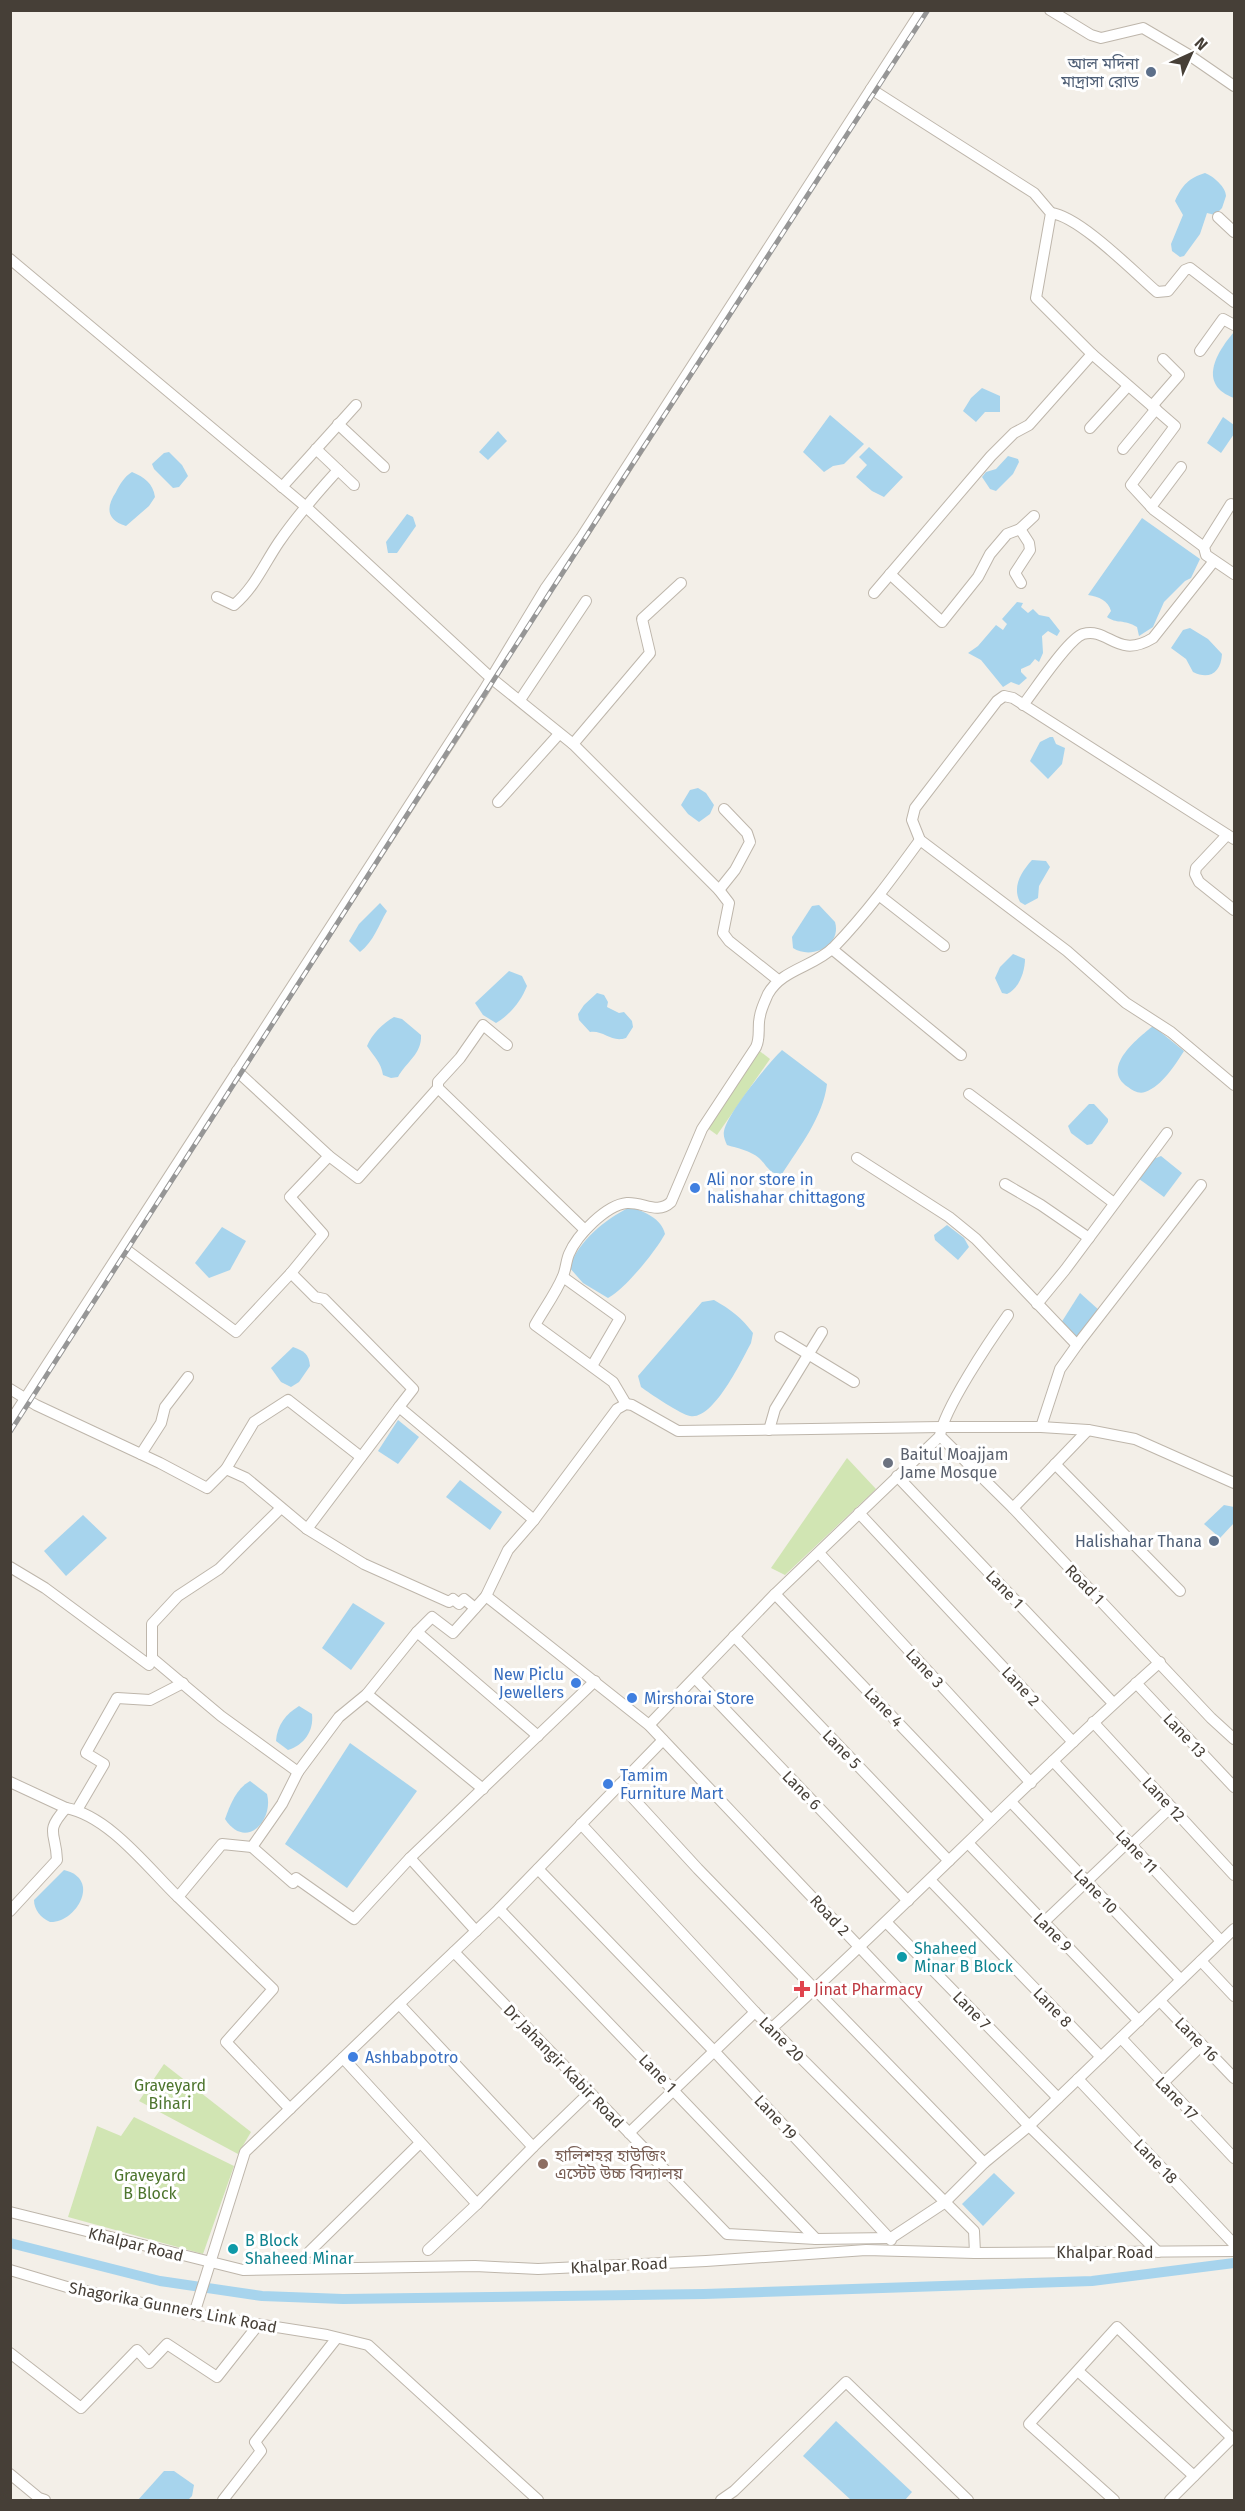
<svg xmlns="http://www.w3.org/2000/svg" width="1245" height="2511" font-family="'Fira Sans','Noto Sans Bengali',sans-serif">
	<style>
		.green { fill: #d1e5b3 }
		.water { fill: #a7d4ed }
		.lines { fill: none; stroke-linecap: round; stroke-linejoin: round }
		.canal { stroke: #a7d4ed; stroke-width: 10 }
		.minor-casing { stroke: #beb6ab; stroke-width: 12 }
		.minor { stroke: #fff; stroke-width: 10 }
		.rail-casing { stroke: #969696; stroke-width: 5 }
		.rail { stroke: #fff; stroke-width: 3; stroke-dasharray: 9; stroke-linecap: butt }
		.service-dot { fill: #5c6f8a; stroke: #fff; stroke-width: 2 }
		.shop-dot { fill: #3f7fe0; stroke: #fff; stroke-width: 2 }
		.worship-dot { fill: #6b7280; stroke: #fff; stroke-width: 2 }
		.culture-dot { fill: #0f9aa8; stroke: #fff; stroke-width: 2 }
		.health-dot { fill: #e0444e; stroke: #fff; stroke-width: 2 }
		.education-dot { fill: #8d6e63; stroke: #fff; stroke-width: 2 }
		.labels { text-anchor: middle; stroke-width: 6; stroke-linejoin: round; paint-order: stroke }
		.service-label { font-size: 16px; fill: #4e5e75; stroke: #fff; text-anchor: end }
		.shop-label { font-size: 16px; fill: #366cbe; stroke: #fff; text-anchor: start }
		.worship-label { font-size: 16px; fill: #5b616d; stroke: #fff; text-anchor: start }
		.street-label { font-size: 16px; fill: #463f37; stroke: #fff }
		.culture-label { font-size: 16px; fill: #0d838f; stroke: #fff; text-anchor: start }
		.health-label { font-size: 16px; fill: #be3a42; stroke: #fff; text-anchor: start }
		.park-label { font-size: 16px; fill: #4d752d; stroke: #fff }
		.education-label { font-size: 16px; fill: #785e54; stroke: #fff; text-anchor: start }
	</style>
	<rect width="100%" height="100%" fill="#f3efe8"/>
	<g class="green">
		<polygon points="757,1049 770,1059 717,1135 706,1127"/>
		<polygon points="847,1458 876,1489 785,1575 771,1568"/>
		<polygon points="164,2064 251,2132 238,2154 139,2101"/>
		<polygon points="134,2117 234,2166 203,2254 68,2217 97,2126 121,2136"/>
	</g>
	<g class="water">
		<path d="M 1205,173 C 1213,176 1226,187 1226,196 L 1222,208 L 1215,215 L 1207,213 L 1200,234 L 1184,256 L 1180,257 L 1172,251 L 1171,244 L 1183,215 L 1175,201 C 1182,185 1189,178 1205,173 Z"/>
		<path d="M 1234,332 L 1234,398 C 1198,385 1215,354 1234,332 Z"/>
		<polygon points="982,388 1000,396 1000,412 985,412 976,422 963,411 971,398"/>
		<polygon points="830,415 864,444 844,464 833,466 824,472 803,452"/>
		<polygon points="1223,417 1234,425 1234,434 1221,453 1207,443"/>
		<polygon points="498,431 507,441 488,460 479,452"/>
		<polygon points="869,447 903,477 884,497 872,491 856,477 867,465 859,457"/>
		<polygon points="169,452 182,465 188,476 179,487 173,488 154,469 152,464 164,453"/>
		<polygon points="1008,456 1018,459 1019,462 1013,474 996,491 990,489 982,477 986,472 996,469"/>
		<path d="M 132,472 C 144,477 153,483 155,497 L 149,506 L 126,526 C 106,520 106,507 116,492 C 120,484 124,477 132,472 Z"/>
		<polygon points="407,514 413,517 416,526 397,553 388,553 386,542"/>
		<path d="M 1142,518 L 1200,559 L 1191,578 L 1185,581 L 1164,602 L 1153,627 L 1139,636 L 1137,627 C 1124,619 1116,624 1107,617 L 1111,611 C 1108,600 1099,597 1088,595 Z"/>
		<polygon points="1017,602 1023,603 1021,607 1028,613 1033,609 1039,615 1049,617 1060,631 1057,636 1048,631 1042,636 1043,653 1039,662 1035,659 1030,665 1021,669 1021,672 1027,678 1019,685 1011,682 1003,687 981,660 968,653 978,646 996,625 1003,630 1007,624 1002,619"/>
		<path d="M 1190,628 L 1208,639 L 1222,654 C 1221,673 1209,680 1193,672 L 1186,659 L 1171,648 L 1183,630 Z"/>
		<polygon points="1050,737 1053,737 1056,744 1065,748 1062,764 1048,779 1030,761 1040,742"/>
		<polygon points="698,788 706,793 714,805 710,814 699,822 688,814 681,805 690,790"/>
		<path d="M 1032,860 L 1046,861 L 1050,867 L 1039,886 L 1038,898 L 1025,905 L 1020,902 C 1012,887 1021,872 1032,860 Z"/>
		<path d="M 380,903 L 387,911 C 378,926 374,941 360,952 L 349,941 L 359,924 Z"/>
		<path d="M 819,905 L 835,922 C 842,946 811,960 793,948 L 792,937 L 812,906 Z"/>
		<path d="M 1013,954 L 1025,959 C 1025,971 1019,989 1007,994 L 1002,993 L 995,978 L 1000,967 Z"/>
		<path d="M 509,971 L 522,976 L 527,986 C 521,1001 510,1015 496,1023 L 483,1015 L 475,1003 Z"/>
		<path d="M 597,993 L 604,995 L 608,1002 L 607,1007 L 619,1013 L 624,1012 L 632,1021 L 633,1027 L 626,1038 C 611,1043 604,1030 590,1032 L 579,1020 L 578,1014 L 584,1005 Z"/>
		<path d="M 394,1017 L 402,1019 L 421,1035 C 422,1054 406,1062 398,1077 L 391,1078 L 383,1075 C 381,1062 374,1057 367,1046 C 372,1034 383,1023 394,1017 Z"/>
		<path d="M 1153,1026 L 1184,1051 C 1175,1065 1162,1086 1145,1092 C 1139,1094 1133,1091 1128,1087 C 1100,1068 1137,1039 1153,1026 Z"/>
		<path d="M 782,1050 L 827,1084 C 823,1117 800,1146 782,1174 C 769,1175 767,1165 759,1158 C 751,1151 737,1148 727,1145 C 725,1140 723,1136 724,1131 C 728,1112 768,1064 782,1050 Z"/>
		<polygon points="1089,1104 1094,1104 1108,1119 1108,1122 1092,1144 1087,1145 1071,1133 1068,1126"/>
		<polygon points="1152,1155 1156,1158 1161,1156 1182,1173 1164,1197 1135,1176"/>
		<path d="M 630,1207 C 645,1212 661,1218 665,1234 C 655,1252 625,1289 608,1298 L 583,1283 L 569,1267 C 580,1240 604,1220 630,1207 Z"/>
		<polygon points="947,1225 964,1238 969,1247 958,1260 935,1240 934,1235"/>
		<polygon points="222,1227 246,1241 230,1270 209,1278 195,1263"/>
		<polygon points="1080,1293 1100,1311 1076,1339 1061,1323"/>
		<path d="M 714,1300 C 730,1309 742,1318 753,1333 L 751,1343 C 742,1360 713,1421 690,1416 C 682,1415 649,1393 641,1387 L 638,1376 L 702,1302 Z"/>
		<path d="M 293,1347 C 304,1351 309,1354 310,1366 L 299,1382 L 291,1387 L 281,1382 L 271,1368 Z"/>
		<polygon points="398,1420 419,1437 398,1464 378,1451"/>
		<polygon points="460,1480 502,1512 490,1530 446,1497"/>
		<polygon points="1224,1505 1234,1507 1234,1523 1220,1538 1204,1524"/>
		<polygon points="83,1515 107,1538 66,1576 44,1551"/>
		<polygon points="353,1603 385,1623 351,1670 322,1648"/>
		<path d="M 299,1706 L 312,1714 C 314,1731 304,1745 288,1750 L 276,1741 C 277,1725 286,1714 299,1706 Z"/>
		<polygon points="350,1743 417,1791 347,1888 285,1844"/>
		<path d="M 250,1781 L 267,1794 C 274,1820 246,1851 225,1819 C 230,1805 236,1789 250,1781 Z"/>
		<path d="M 64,1870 C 102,1879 76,1923 50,1922 C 41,1918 34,1910 34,1900 Z"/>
		<polygon points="994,2173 1015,2193 983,2226 962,2204"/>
		<polygon points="836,2421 912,2492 905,2500 851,2500 803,2456"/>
		<polygon points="164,2471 174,2471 194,2485 192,2496 188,2500 138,2500"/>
	</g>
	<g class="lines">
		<polyline class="canal" points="10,2243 160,2281 262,2296 343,2299 704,2294 1092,2281 1234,2263"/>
		<defs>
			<g id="minor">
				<polyline points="1050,10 1091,35 1101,38 1143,28 1189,55 1234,86"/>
				<polyline points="871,89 1034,193 1051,213 1036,298 1092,354 1175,426 1131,485 1154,510 1204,547"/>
				<path d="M 1051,213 C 1079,216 1134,272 1157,292 L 1168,291 L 1185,270 L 1190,268 L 1234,302"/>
				<polyline points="1218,217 1234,232"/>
				<polyline points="10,259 305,506 491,678 573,744 719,890 729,903 723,933 729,941 778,980"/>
				<polyline points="1200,351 1223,319 1234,325"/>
				<polyline points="1152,406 1179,375 1163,359"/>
				<polyline points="338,424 384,467"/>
				<polyline points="1090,428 1128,386"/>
				<polyline points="316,449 354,485"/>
				<polyline points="1123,449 1156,409"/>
				<polyline points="282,487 356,405"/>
				<polyline points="1231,504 1204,547 1206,555 1234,574"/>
				<polyline points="1151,507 1181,467"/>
				<polyline points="1020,529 1029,543 1030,550 1015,573 1021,583"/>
				<polyline points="890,574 942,622 978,577 990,554 1007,534 1020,529 1034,516"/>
				<polyline points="874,593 991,456 1014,433 1029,425 1092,354"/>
				<path d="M 217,597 L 234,605 C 255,587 264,564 279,542 C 297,516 317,493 338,470"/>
				<polyline points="520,700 586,601"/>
				<path d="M 1023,705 C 1035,690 1068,639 1083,634 C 1109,627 1117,660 1153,638 L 1214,561"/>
				<polyline points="573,744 650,653 642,619 681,583"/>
				<polyline points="498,802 559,734"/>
				<polyline points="1227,835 1196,868 1195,874 1199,882 1234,910"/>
				<polyline points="1234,839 1013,698 1004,696 997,701 915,808 912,820 920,840 1067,951 1126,1003 1171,1032 1234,1085"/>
				<polyline points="719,890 735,870 750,842 747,833 724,809"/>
				<polyline points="880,896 944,946"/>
				<polyline points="832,949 961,1055"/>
				<polyline points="237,1071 329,1156 358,1178 438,1088 585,1230"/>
				<polyline points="438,1088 438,1082 460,1058 483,1025 507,1045"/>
				<polyline points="969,1094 1114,1203"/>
				<polyline points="329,1156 290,1197 323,1234 291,1273 315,1297 324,1299 413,1389 399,1407"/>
				<polyline points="857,1158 949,1217 976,1239 1077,1345"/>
				<polyline points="1005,1184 1041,1205 1089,1238"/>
				<polyline points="124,1248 236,1332 291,1273"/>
				<polyline points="563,1277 620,1318 592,1366"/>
				<polyline points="1037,1304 1065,1270 1167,1133"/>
				<path d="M 1008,1315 C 991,1339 943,1410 940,1436 L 1013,1508 L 1211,1718 L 1234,1739"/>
				<polyline points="780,1337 854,1382"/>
				<polyline points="10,1389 36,1405 160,1463 207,1488 226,1469 246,1478 307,1529 399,1407 534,1520"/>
				<path d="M 626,1404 L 613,1382 L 535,1325 C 544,1309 556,1293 563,1276 C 566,1269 566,1261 569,1254 C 577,1235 606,1205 627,1203 C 644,1202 657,1215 671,1202 L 702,1129 L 756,1047 C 761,1036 757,1027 760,1016 C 761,1009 765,1001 768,994 C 782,969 814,967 834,947 C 866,914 893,877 920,840"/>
				<polyline points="10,1422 484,690 545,589 581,538 922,10"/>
				<polyline points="1041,1427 1060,1369 1077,1345 1201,1185"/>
				<polyline points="769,1430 775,1409 822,1332"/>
				<polyline points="141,1454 161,1423 165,1407 188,1377"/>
				<polyline points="1055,1464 1180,1591"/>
				<polyline points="226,1469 254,1422 288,1400 361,1457"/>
				<polyline points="897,1476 1113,1703"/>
				<polyline points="1013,1508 1088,1430"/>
				<polyline points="859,1513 1073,1742"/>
				<polyline points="307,1529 364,1564 449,1602 453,1599 459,1604 464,1599 475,1608"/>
				<polyline points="819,1553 1031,1783"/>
				<polyline points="10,1567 45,1588 149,1665 152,1658 221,1716 298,1772 339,1717 367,1694 417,1632 432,1617 453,1633 486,1596 508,1550 534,1520 617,1409 626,1404 632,1405 678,1431 941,1427 1041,1427 1088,1430 1135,1439 1234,1483"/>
				<polyline points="775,1594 991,1820"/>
				<polyline points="486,1596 649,1725 1029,2126 1158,2252"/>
				<polyline points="417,1632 538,1736"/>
				<polyline points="734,1636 949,1861"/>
				<polyline points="152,1658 152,1624 178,1596 219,1569 281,1508"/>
				<polyline points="696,1679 908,1901"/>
				<polyline points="1136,1683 1234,1787"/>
				<polyline points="367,1694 483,1789"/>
				<polyline points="1093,1722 1234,1875"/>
				<polyline points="649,1725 775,1594 940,1436"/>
				<polyline points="1053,1761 1221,1941"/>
				<path d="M 10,1782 L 66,1808 C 44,1833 56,1831 57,1860 L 10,1911"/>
				<polyline points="620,1784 698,1869 984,2163"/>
				<polyline points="1011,1802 1181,1980"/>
				<path d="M 66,1808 C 109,1816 148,1868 178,1897 L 222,1844 L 252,1847 L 282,1804 L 298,1772"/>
				<polyline points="77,1810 104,1764 86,1753 117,1698 150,1700 183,1683"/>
				<polyline points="581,1824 755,2012 974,2231 975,2253"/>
				<polyline points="968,1843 1139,2021"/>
				<polyline points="1131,1845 1171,1807"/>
				<polyline points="252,1847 293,1883 296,1878 354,1919 410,1858"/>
				<polyline points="538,1869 714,2051 891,2240"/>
				<polyline points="930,1880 1101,2057"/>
				<polyline points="178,1897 273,1989 226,2042 290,2109"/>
				<polyline points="499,1909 816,2239"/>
				<polyline points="886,1922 1058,2098"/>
				<polyline points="1044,1922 1128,1842"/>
				<polyline points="476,1931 410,1858 595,1681"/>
				<polyline points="454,1952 727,2234 816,2239 891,2238"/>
				<polyline points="1201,1961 1234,1996"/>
				<polyline points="1160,2001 1234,2078"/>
				<path d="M 772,2028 C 904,1909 1027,1780 1160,1662"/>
				<polyline points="1121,2038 1234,2158"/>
				<polyline points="343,2058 477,2204 533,2147"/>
				<polyline points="1078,2079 1234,2244"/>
				<polyline points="1163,2083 1202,2045"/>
				<polyline points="589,2093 533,2147 399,2004 499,1909 663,1740"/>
				<polyline points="629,2133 755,2012"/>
				<polyline points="10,2212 243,2270 475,2266 538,2269 706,2261 866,2250 975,2253 1234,2251"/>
				<polyline points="891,2238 944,2203 984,2163 1029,2126 1234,1929"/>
				<polyline points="428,2250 477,2204"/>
				<polyline points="309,2252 420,2143"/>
				<polyline points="10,2270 67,2287 194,2314 327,2335 368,2345 538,2500"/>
				<polyline points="194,2314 245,2152 399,2004"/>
				<polyline points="10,2353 81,2408 137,2350 149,2363 167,2344 217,2377 258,2325"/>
				<polyline points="1078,2371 1194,2476"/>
				<polyline points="10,2474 39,2498 45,2500"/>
				<polyline points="223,2500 261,2451 255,2442 336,2339"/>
				<polyline points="721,2500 734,2491 846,2382 968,2500"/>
				<polyline points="1114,2500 1029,2424 1117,2327 1232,2438 1170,2500"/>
			</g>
		</defs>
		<use href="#minor" class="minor-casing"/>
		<use href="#minor" class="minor"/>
		<defs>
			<polyline id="rail" points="10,1432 632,465 928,10"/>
		</defs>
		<use href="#rail" class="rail-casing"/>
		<use href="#rail" class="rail"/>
	</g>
	<g class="service-dot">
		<circle cx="1151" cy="72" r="6"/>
		<circle cx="1214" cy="1541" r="6"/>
	</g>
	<g class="shop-dot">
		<circle cx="695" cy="1188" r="6"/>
		<circle cx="576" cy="1683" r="6"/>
		<circle cx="632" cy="1698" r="6"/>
		<circle cx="608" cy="1784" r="6"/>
		<circle cx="353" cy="2057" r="6"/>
	</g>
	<circle class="worship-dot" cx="888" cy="1463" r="6"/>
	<g class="culture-dot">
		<circle cx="902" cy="1957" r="6"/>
		<circle cx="233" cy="2249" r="6"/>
	</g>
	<path class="health-dot" d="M799 1980h6v6h6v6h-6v6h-6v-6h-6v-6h6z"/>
	<circle class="education-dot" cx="543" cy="2164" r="6"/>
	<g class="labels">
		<g class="service-label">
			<text x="1139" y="69">আল মদিনা<tspan x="1139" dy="18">মাদ্রাসা রোড</tspan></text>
			<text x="1202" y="1547">Halishahar Thana</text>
		</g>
		<g class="shop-label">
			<text x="707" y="1185">Ali nor store in<tspan x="707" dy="18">halishahar chittagong</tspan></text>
			<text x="564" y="1680" text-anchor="end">New Piclu<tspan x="564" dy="18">Jewellers</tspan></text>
			<text x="644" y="1704">Mirshorai Store</text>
			<text x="620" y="1781">Tamim<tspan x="620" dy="18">Furniture Mart</tspan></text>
			<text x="365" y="2063">Ashbabpotro</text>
		</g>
		<g class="worship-label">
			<text x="900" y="1460">Baitul Moajjam<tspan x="900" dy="18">Jame Mosque</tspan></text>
		</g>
		<g class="street-label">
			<text transform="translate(1085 1584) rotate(46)" y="6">Road 1</text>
			<text transform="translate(1005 1589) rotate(46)" y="6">Lane 1</text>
			<text transform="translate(925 1668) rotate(47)" y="6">Lane 3</text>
			<text transform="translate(1021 1686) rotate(47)" y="6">Lane 2</text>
			<text transform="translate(884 1707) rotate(46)" y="6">Lane 4</text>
			<text transform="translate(1185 1735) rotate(47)" y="6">Lane 13</text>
			<text transform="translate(842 1749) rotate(46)" y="6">Lane 5</text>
			<text transform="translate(802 1790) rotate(46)" y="6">Lane 6</text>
			<text transform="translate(1164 1799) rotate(47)" y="6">Lane 12</text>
			<text transform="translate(1137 1851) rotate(47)" y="6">Lane 11</text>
			<text transform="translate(1096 1891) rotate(46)" y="6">Lane 10</text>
			<text transform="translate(830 1915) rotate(47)" y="6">Road 2</text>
			<text transform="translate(1053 1932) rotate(46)" y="6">Lane 9</text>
			<text transform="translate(1053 2007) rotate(46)" y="6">Lane 8</text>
			<text transform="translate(972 2010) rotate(46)" y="6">Lane 7</text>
			<text transform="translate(782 2039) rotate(45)" y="6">Lane 20</text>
			<text transform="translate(1197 2039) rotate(46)" y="6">Lane 16</text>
			<text transform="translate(564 2066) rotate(46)" y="6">Dr Jahangir Kabir Road</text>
			<text transform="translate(658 2073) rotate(46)" y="6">Lane 1</text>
			<text transform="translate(1177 2098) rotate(46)" y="6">Lane 17</text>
			<text transform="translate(776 2117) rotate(47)" y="6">Lane 19</text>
			<text transform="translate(1156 2161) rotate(46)" y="6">Lane 18</text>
			<text transform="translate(136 2244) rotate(14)" y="6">Khalpar Road</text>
			<text x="1105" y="2258">Khalpar Road</text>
			<text transform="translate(619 2265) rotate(-3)" y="6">Khalpar Road</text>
			<text transform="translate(173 2307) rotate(11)" y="6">Shagorika Gunners Link Road</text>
		</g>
		<g class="culture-label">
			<text x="914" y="1954">Shaheed<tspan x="914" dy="18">Minar B Block</tspan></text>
			<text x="245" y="2246">B Block<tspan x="245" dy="18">Shaheed Minar</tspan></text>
		</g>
		<g class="health-label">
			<text x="814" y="1995">Jinat Pharmacy</text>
		</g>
		<g class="park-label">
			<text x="170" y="2091">Graveyard<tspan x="170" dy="18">Bihari</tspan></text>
			<text x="150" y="2181">Graveyard<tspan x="150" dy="18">B Block</tspan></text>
		</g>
		<g class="education-label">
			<text x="555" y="2161">হালিশহর হাউজিং<tspan x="555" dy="18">এস্টেট উচ্চ বিদ্যালয়</tspan></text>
		</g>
	</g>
	<rect width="1245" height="2511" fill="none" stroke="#463f37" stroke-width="24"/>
	<g transform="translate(1191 54) rotate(45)" stroke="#ffffff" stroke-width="4.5" paint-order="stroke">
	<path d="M0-4.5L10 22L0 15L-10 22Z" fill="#463f37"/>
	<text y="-9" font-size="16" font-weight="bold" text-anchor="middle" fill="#463f37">N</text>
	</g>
</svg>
